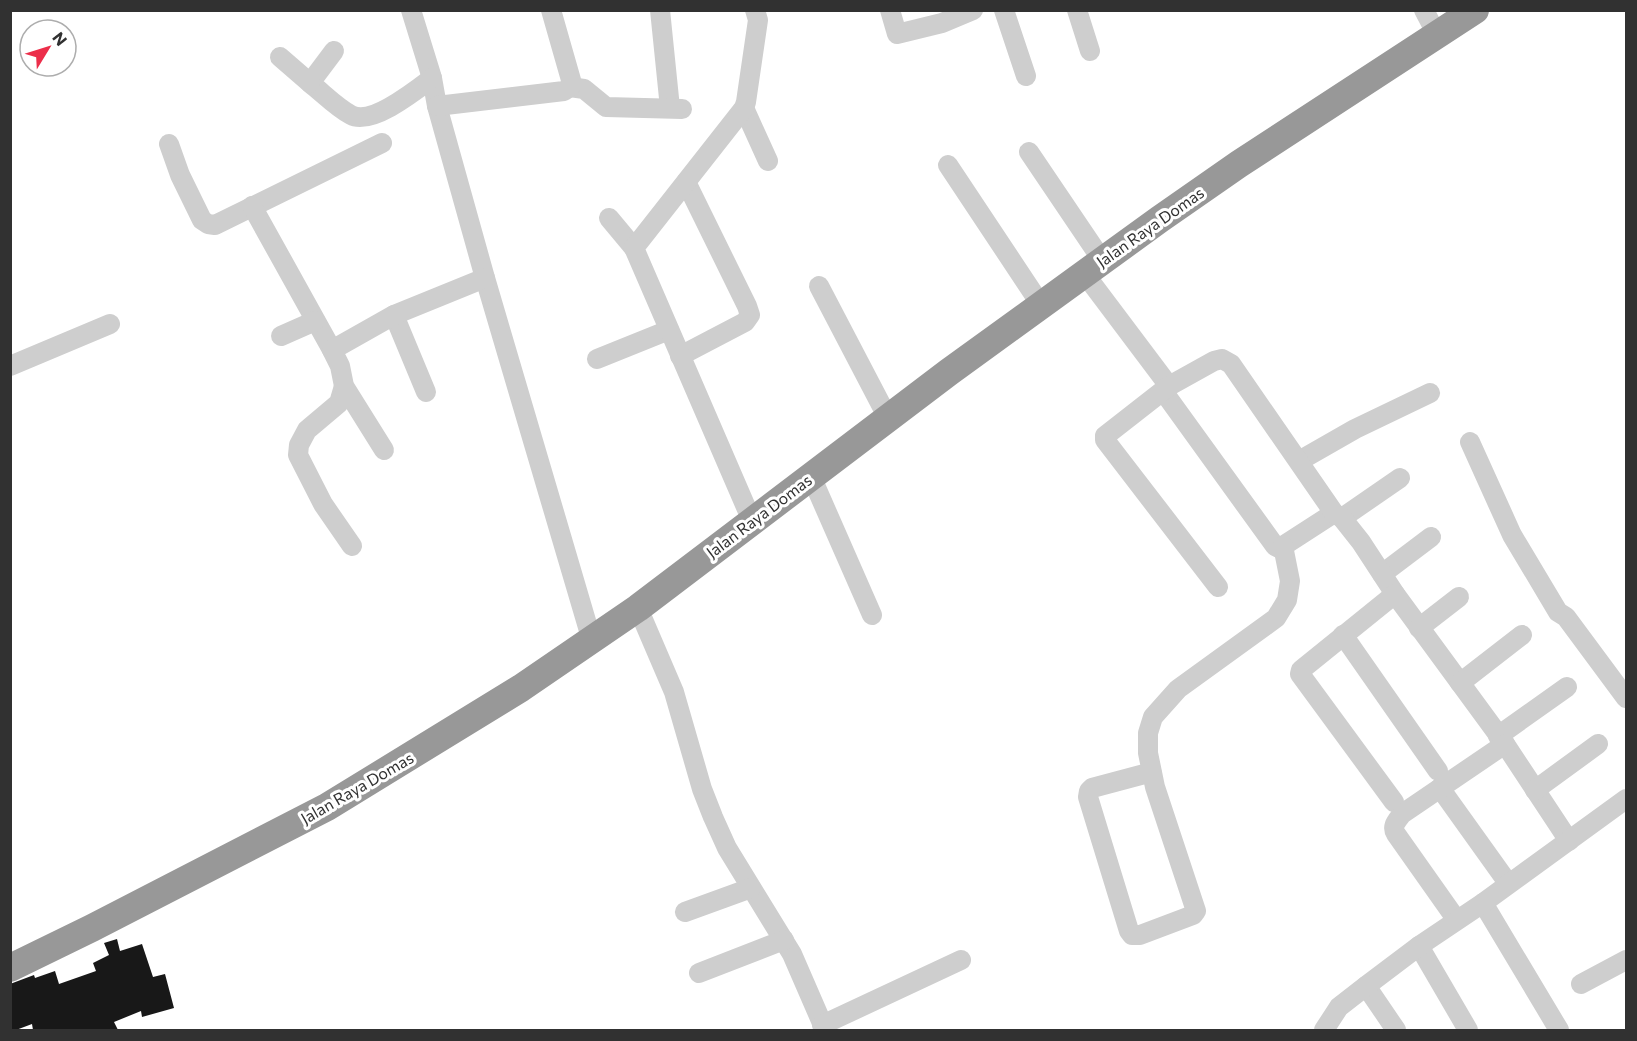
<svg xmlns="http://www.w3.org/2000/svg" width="1637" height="1041" font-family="Commissioner,sans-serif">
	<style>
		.building { fill: #181818 }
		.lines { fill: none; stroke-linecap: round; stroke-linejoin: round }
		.minor { stroke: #cecece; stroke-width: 20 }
		.highway { stroke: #989898; stroke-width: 28 }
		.labels { text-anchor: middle; stroke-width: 6; stroke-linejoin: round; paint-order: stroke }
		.street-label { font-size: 16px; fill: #313131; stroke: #fff }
	</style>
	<rect width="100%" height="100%" fill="#fff"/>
	<polygon class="building" points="117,939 120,951 142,944 153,977 165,974 174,1008 142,1017 141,1011 114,1022 118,1030 33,1030 32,1024 16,1030 10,1030 10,984 34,975 35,978 55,971 59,984 96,971 93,963 109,955 104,943"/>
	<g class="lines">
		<g class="minor">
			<polyline points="411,10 432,78 437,106 485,278 592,641"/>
			<polyline points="660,10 670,108"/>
			<polyline points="890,10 897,34 942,23 973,10"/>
			<polyline points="1004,10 1026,76"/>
			<polyline points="1077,10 1090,51"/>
			<polyline points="1424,10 1437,35"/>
			<path d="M 334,51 L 310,83 C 323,93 336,107 351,115 C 371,126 415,91 432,78"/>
			<polyline points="280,57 310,83"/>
			<polyline points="570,87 584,89 606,107 682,109"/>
			<polyline points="437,106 564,91 570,87 571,80 551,10"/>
			<polyline points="744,108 768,161"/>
			<polyline points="169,144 180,175 202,220 208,224 215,225 382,143"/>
			<polyline points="1029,152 1102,260"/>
			<polyline points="948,165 1041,305"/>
			<polyline points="252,206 332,350"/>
			<polyline points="609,218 634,248"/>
			<polyline points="1084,273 1169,386"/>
			<polyline points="819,286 888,418"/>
			<polyline points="394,315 426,392"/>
			<polyline points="281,336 315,321"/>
			<polyline points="680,356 745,322 750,315 747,306 686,182"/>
			<polyline points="597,359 669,330"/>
			<polyline points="10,366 110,324"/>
			<polyline points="344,386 339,403 307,430 299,445 298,455 323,504 352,546"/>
			<polyline points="1163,391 1275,546 1279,548 1283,546 1334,513"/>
			<polyline points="1470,442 1512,535 1558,612 1566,617 1626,698"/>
			<polyline points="384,450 344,386 340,366 332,350 394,315 485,278"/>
			<polyline points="1299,461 1355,429 1430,393"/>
			<polyline points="811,476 872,615"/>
			<polyline points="1342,518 1400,478"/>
			<polyline points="752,521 634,248 744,108 746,102 758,20 755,10"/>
			<polyline points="1382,574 1431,537"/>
			<polyline points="1218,587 1105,440 1105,436 1169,386 1214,361 1222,359 1231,364 1334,513 1342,518 1361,542 1395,594 1505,744 1569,841"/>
			<polyline points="638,608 674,692 702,789 713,817 727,848 792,954 825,1030"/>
			<polyline points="1419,628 1459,597"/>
			<polyline points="1343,635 1438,771"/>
			<polyline points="1460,683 1522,635"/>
			<polyline points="1498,736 1567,687"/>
			<polyline points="1152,772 1092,788 1089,791 1088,797 1129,931 1132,935 1140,935 1193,915 1196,911 1155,787 1148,753 1148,733 1153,717 1178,689 1276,618 1287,600 1290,581 1283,546"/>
			<polyline points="1440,788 1508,883"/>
			<polyline points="1535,790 1598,744"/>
			<polyline points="1394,802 1300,674 1301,670 1395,594"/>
			<polyline points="1483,903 1559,1030"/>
			<polyline points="685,912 751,888"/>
			<path d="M 1456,919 L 1396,834 C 1391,826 1397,821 1402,814 L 1505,744"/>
			<polyline points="1419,946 1468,1030"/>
			<polyline points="699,973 784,940"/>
			<polyline points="1581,984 1626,960"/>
			<polyline points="1366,986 1396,1030"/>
			<polyline points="822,1025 961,960"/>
			<polyline points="1324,1030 1339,1007 1366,986 1419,946 1483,903 1626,799"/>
		</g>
		<polyline class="highway" points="10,968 92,928 327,807 521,688 638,608 949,372 1160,219 1239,164 1475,10"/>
	</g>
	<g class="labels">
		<g class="street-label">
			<text transform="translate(1150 227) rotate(-35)" y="6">Jalan Raya Domas</text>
			<text transform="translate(759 516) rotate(-37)" y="6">Jalan Raya Domas</text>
			<text transform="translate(357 788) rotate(-30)" y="6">Jalan Raya Domas</text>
		</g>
	</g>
	<rect width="1637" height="1041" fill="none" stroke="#313131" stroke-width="24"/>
	<g transform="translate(48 48) rotate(52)"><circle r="28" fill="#ffffff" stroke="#adadad" stroke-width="1.5"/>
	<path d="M0-4.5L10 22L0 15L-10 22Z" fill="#ec2e4a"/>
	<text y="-9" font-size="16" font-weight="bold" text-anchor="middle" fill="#313131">N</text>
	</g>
</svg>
